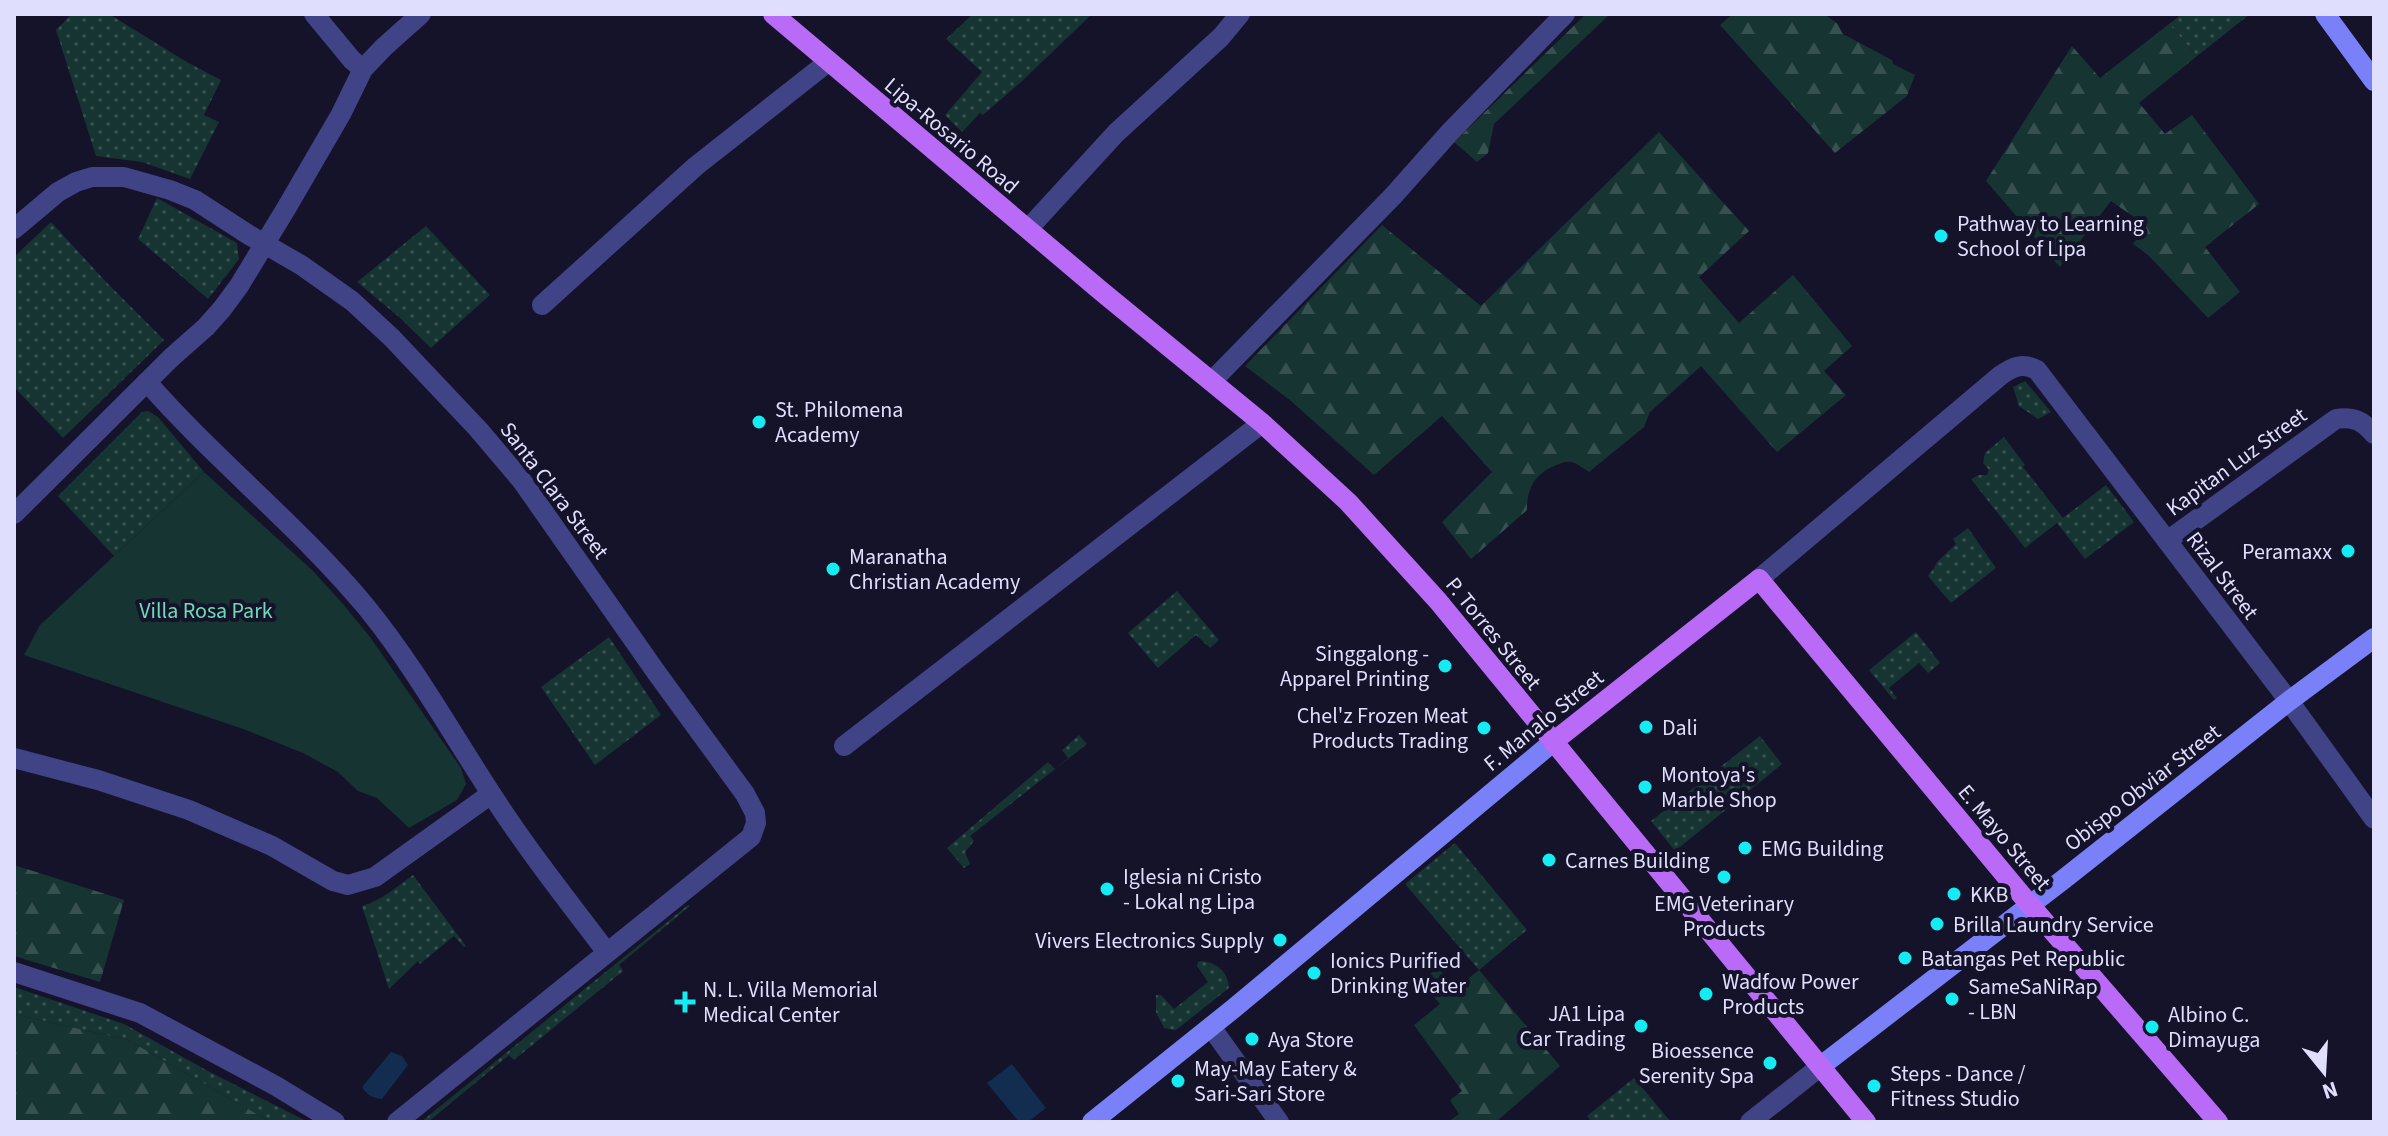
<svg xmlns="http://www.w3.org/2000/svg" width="2388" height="1136" font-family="'Source Sans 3',sans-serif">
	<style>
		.grass { fill: url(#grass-dots) }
		.forest { fill: url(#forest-firs) }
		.park { fill: #163431 }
		.water { fill: #122d4f }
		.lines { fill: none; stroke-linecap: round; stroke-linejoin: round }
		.street { stroke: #404386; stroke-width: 20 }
		.secondary { stroke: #7a80f8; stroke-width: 20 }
		.primary { stroke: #b96bf7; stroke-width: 20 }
		.poi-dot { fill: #15ebf2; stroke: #15132a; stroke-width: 3 }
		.labels { text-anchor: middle; stroke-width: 8; stroke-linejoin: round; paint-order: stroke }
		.street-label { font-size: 22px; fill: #dfdefd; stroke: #15132a }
		.poi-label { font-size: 22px; fill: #dfdefd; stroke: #15132a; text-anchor: start }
		.park-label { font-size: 22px; fill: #6cdbb8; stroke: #15132a }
	</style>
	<defs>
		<pattern id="grass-dots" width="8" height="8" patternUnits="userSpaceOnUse" patternTransform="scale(2)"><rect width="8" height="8" fill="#163431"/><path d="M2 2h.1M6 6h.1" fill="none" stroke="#375150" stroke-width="1.8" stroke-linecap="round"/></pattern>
		<pattern id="forest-firs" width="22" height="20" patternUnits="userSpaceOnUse" patternTransform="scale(2)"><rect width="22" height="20" fill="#163431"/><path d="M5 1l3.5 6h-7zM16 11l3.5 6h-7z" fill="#375150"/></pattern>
	</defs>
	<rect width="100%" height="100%" fill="#15132a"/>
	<g class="grass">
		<polygon points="72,14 109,14 185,61 221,80 204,115 219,122 190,179 142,162 96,156 56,30"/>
		<polygon points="973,14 1092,14 1021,82 983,115 980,113 962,132 945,115 982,72 946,39"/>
		<polygon points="2182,14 2250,14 2197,56 2169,24"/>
		<polygon points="157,198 237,243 239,259 208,299 138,239"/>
		<polygon points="51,222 107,283 164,340 63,438 14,387 14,257"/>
		<polygon points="426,226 490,295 431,348 399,317 357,282"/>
		<polygon points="2025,381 2051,412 2038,419 2019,406 2013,387"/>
		<polygon points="148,411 158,417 204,472 114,556 58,496 142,412"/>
		<polygon points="2004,437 2025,465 2023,467 2063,518 2106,485 2134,522 2085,559 2057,523 2025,548 1971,479 1979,475 1987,475 1989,470 1983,463 1985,453"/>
		<polygon points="1968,528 1996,568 1951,603 1928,576 1934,568 1937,562 1956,544 1953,539"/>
		<polygon points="1177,591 1219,640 1210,648 1196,635 1158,668 1128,633"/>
		<polygon points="1916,632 1940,663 1928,673 1919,663 1889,688 1897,698 1894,700 1869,670"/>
		<polygon points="609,637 661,715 595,765 541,687"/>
		<polygon points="1079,735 1087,744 970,836 974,841 965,852 970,864 964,868 947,848 1048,762 1055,769 1068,758 1062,750"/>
		<polygon points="1760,736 1782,764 1675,851 1651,821"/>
		<polygon points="1455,843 1527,930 1479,970 1405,884"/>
		<path d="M 413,875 L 466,946 L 464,947 L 454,936 L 420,964 L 418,961 L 389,989 L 362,906 C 382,900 397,887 413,875 Z"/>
		<polygon points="688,905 690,906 619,965 623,971 514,1060 509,1055 428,1122 421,1122"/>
		<path d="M 1201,961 C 1218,963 1228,972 1229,988 L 1176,1030 L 1164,1028 L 1156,1012 L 1156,995 L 1161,995 L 1174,1009 L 1208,982 L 1197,966 L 1198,962 Z"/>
		<polygon points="14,987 124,1024 206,1070 308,1122 271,1122 128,1040 14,1014"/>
		<polygon points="1634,1078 1671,1122 1592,1122 1587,1116"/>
	</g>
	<g class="forest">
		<polygon points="1586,14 1610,14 1494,124 1488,153 1477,162 1454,142"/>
		<polygon points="1733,14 1824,14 1837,23 1843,34 1892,60 1893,64 1915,75 1907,96 1835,153 1720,25"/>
		<polygon points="2169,24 2197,56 2139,103 2165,134 2192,115 2259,204 2205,247 2240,292 2208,318 2148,255 2133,244 2147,226 2111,201 2060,267 1986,181 2072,46 2100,78"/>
		<path d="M 1659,132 L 1749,231 L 1699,277 L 1739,323 L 1793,275 L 1852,346 L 1824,371 L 1846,395 L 1777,452 L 1701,366 L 1650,412 L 1644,427 L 1589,472 C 1584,469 1577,463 1571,462 C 1565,461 1557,465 1552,467 C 1533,476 1527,490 1527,510 L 1471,559 L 1442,522 L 1492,472 L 1442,416 L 1374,475 L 1291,401 L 1245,366 L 1382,225 L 1481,306 Z"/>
		<polygon points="14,865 124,900 100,982 14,956"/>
		<polygon points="1438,968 1455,989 1479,970 1560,1066 1496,1122 1448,1122 1459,1114 1450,1100 1462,1091 1414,1025 1440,1004 1421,981"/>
		<polygon points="14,1014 128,1040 271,1122 14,1122"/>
	</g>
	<polygon class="park" points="204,472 312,570 343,604 370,637 461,768 466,784 457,800 409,828 377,798 358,791 338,772 303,753 246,730 24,655 40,625"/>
	<g class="water">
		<path d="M 391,1052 L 402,1056 L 408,1065 L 382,1099 C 372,1098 367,1095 362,1087 Z"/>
		<polygon points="1012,1064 1046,1108 1028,1122 1019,1122 987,1083"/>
	</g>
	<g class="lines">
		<g class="street">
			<polyline points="314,14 352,60 363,69"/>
			<polyline points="14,229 58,192 76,182 92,177 124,177 170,190 195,200 249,235 301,265 352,301 392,338 478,429 522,481 656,672 745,794 755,813 756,823 751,837 397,1122"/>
			<polyline points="1028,229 1116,133 1221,37 1240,14"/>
			<polyline points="542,305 696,166 828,62"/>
			<polyline points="1212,381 1393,196 1450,132 1565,14"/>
			<path d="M 147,382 C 216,461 300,527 367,608 C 414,666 451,732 492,795 C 527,849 567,900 606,951"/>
			<polyline points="14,514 172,357 206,327 222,309 239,286 287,207 341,114 363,69 384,47 421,14"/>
			<path d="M 2167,541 L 2336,419 C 2353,416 2363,421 2374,434"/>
			<path d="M 1759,579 L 2001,375 C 2013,367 2023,362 2037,370 L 2289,701 L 2374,819"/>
			<polyline points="844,746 1262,423"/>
			<polyline points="14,758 98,780 189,810 272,846 333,881 348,885 375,877 491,794"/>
			<polyline points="14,972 140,1013 276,1086 335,1122"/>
			<polyline points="1211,1027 1279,1122"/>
			<polyline points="1750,1122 1821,1066"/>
		</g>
		<g class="secondary">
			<polyline points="2325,14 2374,81"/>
			<polyline points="1821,1066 2064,879 2289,701 2374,638"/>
			<polyline points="1092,1122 1233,1009 1553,742"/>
		</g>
		<g class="primary">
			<polyline points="773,14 1101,291 1262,423 1348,502 1438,601 1866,1122"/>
			<polyline points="1553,742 1759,579 2030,905 2218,1122"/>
		</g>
	</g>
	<g class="poi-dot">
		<circle cx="1941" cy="236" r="8"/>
		<circle cx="759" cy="422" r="8"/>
		<circle cx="2348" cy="551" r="8"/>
		<circle cx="833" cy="569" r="8"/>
		<circle cx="1445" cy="666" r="8"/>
		<circle cx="1646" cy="727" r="8"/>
		<circle cx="1484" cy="728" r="8"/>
		<circle cx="1645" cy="787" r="8"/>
		<circle cx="1745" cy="848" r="8"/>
		<circle cx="1549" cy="860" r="8"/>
		<circle cx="1724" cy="877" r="8"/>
		<circle cx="1107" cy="889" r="8"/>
		<circle cx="1954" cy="894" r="8"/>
		<circle cx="1937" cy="924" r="8"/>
		<circle cx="1280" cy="940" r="8"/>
		<circle cx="1905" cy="958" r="8"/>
		<circle cx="1314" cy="973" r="8"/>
		<circle cx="1706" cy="994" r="8"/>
		<circle cx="1952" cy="999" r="8"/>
		<path d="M681 990h8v8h8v8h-8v8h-8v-8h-8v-8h8z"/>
		<circle cx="1641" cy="1026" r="8"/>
		<circle cx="2152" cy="1027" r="8"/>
		<circle cx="1252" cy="1039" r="8"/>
		<circle cx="1770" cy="1063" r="8"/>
		<circle cx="1178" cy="1081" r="8"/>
		<circle cx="1874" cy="1086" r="8"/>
	</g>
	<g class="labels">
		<g class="street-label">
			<text transform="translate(952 135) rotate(40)" y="8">Lipa-Rosario Road</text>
			<text transform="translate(2236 461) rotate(-36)" y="8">Kapitan Luz Street</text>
			<text transform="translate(555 490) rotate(53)" y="8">Santa Clara Street</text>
			<text transform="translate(2223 575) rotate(53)" y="8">Rizal Street</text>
			<text transform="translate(1494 633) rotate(51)" y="8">P. Torres Street</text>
			<text transform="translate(1543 720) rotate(-39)" y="8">F. Manalo Street</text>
			<text transform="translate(2142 787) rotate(-38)" y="8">Obispo Obviar Street</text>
			<text transform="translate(2005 837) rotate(50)" y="8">E. Mayo Street</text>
		</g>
		<g class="poi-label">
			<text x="1957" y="231">Pathway to Learning<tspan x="1957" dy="25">School of Lipa</tspan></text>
			<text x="775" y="417">St. Philomena<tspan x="775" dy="25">Academy</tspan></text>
			<text x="2332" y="559" text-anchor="end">Peramaxx</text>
			<text x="849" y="564">Maranatha<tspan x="849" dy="25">Christian Academy</tspan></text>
			<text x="1429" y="661" text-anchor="end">Singgalong -<tspan x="1429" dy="25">Apparel Printing</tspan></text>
			<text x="1468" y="723" text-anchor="end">Chel'z Frozen Meat<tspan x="1468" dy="25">Products Trading</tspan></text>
			<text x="1662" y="735">Dali</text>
			<text x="1661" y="782">Montoya's<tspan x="1661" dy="25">Marble Shop</tspan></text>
			<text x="1761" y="856">EMG Building</text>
			<text x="1565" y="868">Carnes Building</text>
			<text x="1123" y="884">Iglesia ni Cristo<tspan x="1123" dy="25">- Lokal ng Lipa</tspan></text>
			<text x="1970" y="902">KKB</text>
			<text x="1724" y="911" text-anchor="middle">EMG Veterinary<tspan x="1724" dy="25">Products</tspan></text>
			<text x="1953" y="932">Brilla Laundry Service</text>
			<text x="1264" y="948" text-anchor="end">Vivers Electronics Supply</text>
			<text x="1921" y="966">Batangas Pet Republic</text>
			<text x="1330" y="968">Ionics Purified<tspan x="1330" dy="25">Drinking Water</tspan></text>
			<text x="1722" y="989">Wadfow Power<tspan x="1722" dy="25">Products</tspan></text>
			<text x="1968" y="994">SameSaNiRap<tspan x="1968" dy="25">- LBN</tspan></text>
			<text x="703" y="997">N. L. Villa Memorial<tspan x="703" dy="25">Medical Center</tspan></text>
			<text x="1625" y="1021" text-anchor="end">JA1 Lipa<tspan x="1625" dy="25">Car Trading</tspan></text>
			<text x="2168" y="1022">Albino C.<tspan x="2168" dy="25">Dimayuga</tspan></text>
			<text x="1268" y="1047">Aya Store</text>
			<text x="1754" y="1058" text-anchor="end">Bioessence<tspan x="1754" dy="25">Serenity Spa</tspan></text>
			<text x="1194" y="1076">May-May Eatery &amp;<tspan x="1194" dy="25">Sari-Sari Store</tspan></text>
			<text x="1890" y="1081">Steps - Dance /<tspan x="1890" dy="25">Fitness Studio</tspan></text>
		</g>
		<g class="park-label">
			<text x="206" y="618">Villa Rosa Park</text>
		</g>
	</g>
	<rect width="2388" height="1136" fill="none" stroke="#dfdefd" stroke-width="32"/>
	<g transform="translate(2324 1072) rotate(162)" stroke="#15132a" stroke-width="6" paint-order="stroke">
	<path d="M0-6L14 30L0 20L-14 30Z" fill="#dfdefd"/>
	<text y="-12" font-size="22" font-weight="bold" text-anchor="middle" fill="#dfdefd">N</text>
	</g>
</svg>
